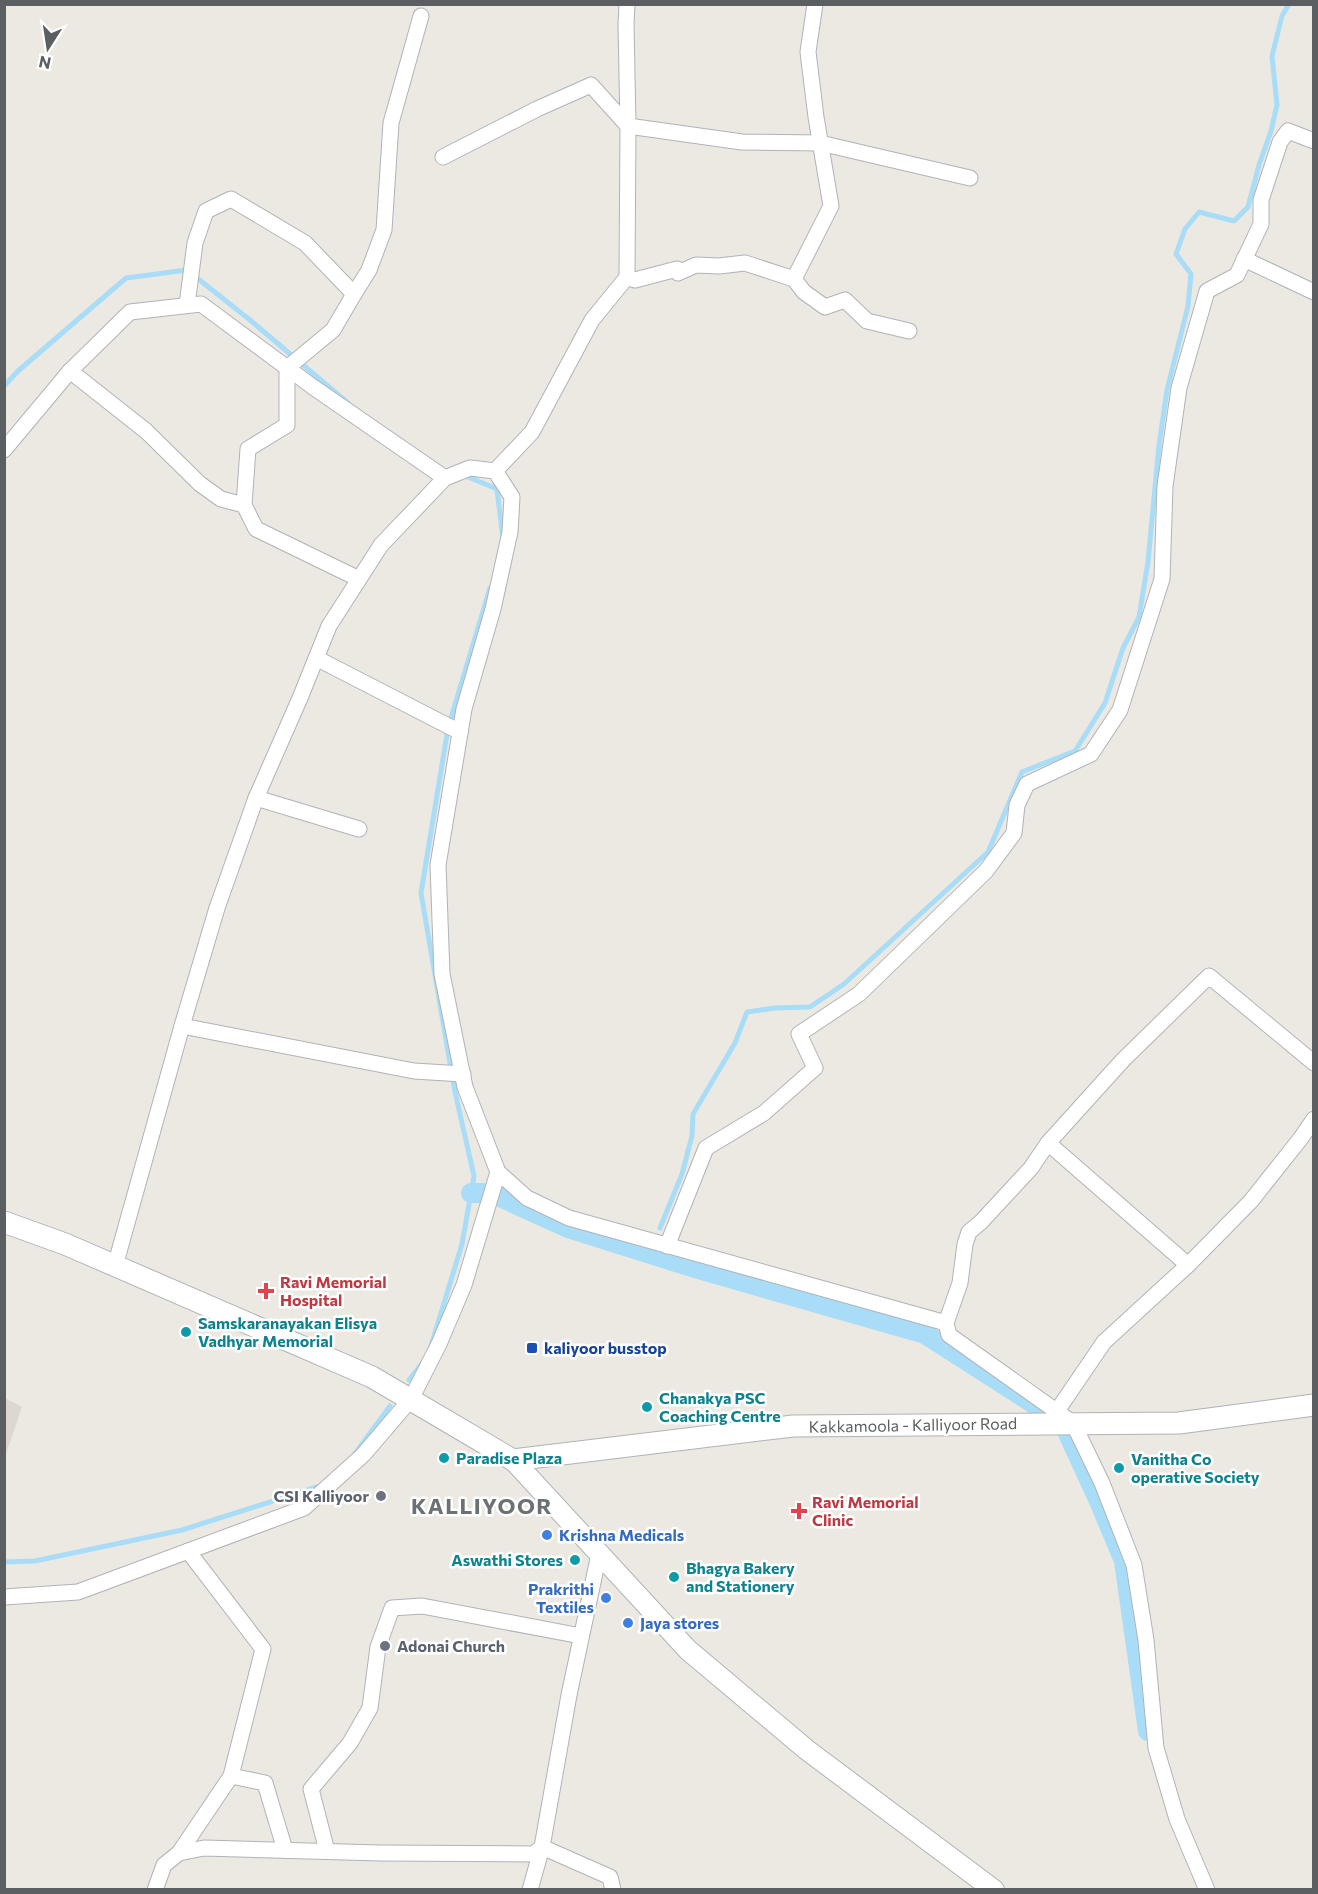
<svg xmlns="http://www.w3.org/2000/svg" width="1318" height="1894" font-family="Commissioner,sans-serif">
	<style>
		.education { fill: #dcd8d1 }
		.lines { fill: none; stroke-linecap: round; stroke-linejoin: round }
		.stream { stroke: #a8dcf7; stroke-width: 5 }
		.canal { stroke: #a8dcf7; stroke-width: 20 }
		.minor-casing { stroke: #b0b3b7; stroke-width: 17 }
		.tertiary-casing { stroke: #b0b3b7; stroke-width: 22 }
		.secondary-casing { stroke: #afb3b7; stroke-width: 23 }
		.minor { stroke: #fff; stroke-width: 15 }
		.tertiary { stroke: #fff; stroke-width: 20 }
		.secondary { stroke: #fff; stroke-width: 21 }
		.health-dot { fill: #e0444e; stroke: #fff; stroke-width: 2 }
		.culture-dot { fill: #0f9aa8; stroke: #fff; stroke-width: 2 }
		.transit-dot { fill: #1a4fb4; stroke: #fff; stroke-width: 2 }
		.worship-dot { fill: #6b7280; stroke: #fff; stroke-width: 2 }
		.shop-dot { fill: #3f7fe0; stroke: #fff; stroke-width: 2 }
		.labels { text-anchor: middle; stroke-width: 5; stroke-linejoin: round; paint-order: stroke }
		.health-label { font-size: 16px; font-weight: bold; fill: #be3a42; stroke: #fff; text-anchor: start }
		.culture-label { font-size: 16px; font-weight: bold; fill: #0d838f; stroke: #fff; text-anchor: start }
		.transit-label { font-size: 16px; font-weight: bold; fill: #164399; stroke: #fff; text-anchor: start }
		.street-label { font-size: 16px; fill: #5b5f62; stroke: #fff }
		.worship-label { font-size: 16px; font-weight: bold; fill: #5b616d; stroke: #fff; text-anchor: end }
		.shop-label { font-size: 16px; font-weight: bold; fill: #366cbe; stroke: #fff; text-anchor: start }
		.district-label { font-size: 22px; font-weight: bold; letter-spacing: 1.5px; fill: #6c7174; stroke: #fff }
	</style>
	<rect width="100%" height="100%" fill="#ece9e3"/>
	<polygon class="education" points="5,1398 22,1407 5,1457"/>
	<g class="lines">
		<g class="stream">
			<polyline points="4,386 18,371 126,278 187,270 250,320 348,403"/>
			<polyline points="461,474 497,489 503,539"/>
			<polyline points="660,1228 682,1174 692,1136 693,1114 735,1043 747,1012 775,1008 810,1007 844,984 988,852 1022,772 1075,751 1105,703 1123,648 1139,617 1148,562 1159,445 1167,390 1188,306 1191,274 1176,254 1185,229 1199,212 1234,221 1248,207 1259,165 1271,131 1277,105 1272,56 1282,16 1289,4"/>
			<polyline points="652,1254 652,1252"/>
			<polyline points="431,1346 462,1244 474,1176 455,1092 421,893 448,728 490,588"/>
			<polyline points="409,1380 423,1362"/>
			<polyline points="354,1455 390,1406"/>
			<polyline points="4,1562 35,1561 182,1530 320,1486"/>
		</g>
		<g class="canal">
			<polyline points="471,1193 483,1193"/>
			<polyline points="500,1197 568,1228 698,1269 925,1334 1059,1420"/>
			<polyline points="1065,1427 1099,1501 1124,1561 1148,1731"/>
		</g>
		<defs>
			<g id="minor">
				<polyline points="627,4 626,24 628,126 627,277 635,280 677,269 678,273 696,265 719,266 745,263 794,279 804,292 825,307 845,300 867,321 909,331"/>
				<polyline points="443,157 537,109 591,85 628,126 742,142 820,143 970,178"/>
				<polyline points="1244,259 1314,292"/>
				<polyline points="794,279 831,206 816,117 808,52 815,4"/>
				<polyline points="187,305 195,243 206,211 231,199 305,243 354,294 369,270 384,230 391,123 421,16"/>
				<polyline points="70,371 146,431 200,484 221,499 244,505 256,529 359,579"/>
				<polyline points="4,450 70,371 130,312 201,304 313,387 445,478"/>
				<polyline points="495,471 532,432 592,320 627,277"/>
				<polyline points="244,505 248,449 287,425 287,368 333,330 354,294"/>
				<polyline points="316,658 460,732"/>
				<polyline points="256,798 359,829"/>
				<polyline points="182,1026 414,1071 463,1074"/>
				<polyline points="1048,1143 1188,1265"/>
				<polyline points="667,1246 706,1148 764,1113 815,1068 799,1034 859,994 986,871 1014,833 1017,805 1027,784 1091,754 1120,710 1162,579 1165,486 1179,388 1207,291 1237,275 1261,224 1261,200 1280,142 1288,131 1314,141"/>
				<polyline points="115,1266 182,1026 217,908 256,798 300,698 329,626 381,545 445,478 470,468 495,471 512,497 510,532 493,609 464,709 438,865 442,974 465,1087 498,1172 527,1198 569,1218 946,1323"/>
				<polyline points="1057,1411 1104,1342 1188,1265 1251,1201 1301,1138 1314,1119"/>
				<polyline points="4,1597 78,1592 304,1508 363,1455 411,1399 439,1344 464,1285 498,1172"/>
				<polyline points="231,1776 265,1783 285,1850"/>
				<polyline points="327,1851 311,1789 350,1743 370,1708 378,1647 392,1608 422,1606 581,1636"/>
				<polyline points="179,1853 231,1776 263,1649 188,1551"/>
				<polyline points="155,1890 164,1865 179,1853 204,1848 381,1853 534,1854 542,1847 569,1695 599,1554"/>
				<polyline points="530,1890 542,1847 610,1877 613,1890"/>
				<polyline points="1207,1890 1177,1819 1156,1748 1146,1640 1134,1565 1102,1483 1073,1423 949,1335 946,1323 960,1283 965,1244 969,1232 981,1222 1031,1168 1048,1143 1123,1060 1209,976 1314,1063"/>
			</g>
			<polyline id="tertiary" points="513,1460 688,1650 807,1750 994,1890"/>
			<polyline id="secondary" points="4,1222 65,1244 372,1377 513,1460 793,1426 1179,1423 1314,1405"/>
		</defs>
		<use href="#minor" class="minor-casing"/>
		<use href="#tertiary" class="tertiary-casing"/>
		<use href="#secondary" class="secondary-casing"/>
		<use href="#minor" class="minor"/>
		<use href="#tertiary" class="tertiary"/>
		<use href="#secondary" class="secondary"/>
	</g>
	<g class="health-dot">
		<path d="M263 1282h6v6h6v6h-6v6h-6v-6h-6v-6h6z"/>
		<path d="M796 1502h6v6h6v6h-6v6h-6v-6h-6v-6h6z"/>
	</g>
	<g class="culture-dot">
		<circle cx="186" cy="1332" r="6"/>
		<circle cx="647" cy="1407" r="6"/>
		<circle cx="444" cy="1458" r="6"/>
		<circle cx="1119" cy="1468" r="6"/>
		<circle cx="575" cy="1560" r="6"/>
		<circle cx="674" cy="1577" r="6"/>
	</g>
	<rect class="transit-dot" x="526" y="1342" width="12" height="12" rx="3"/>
	<g class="worship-dot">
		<circle cx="381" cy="1496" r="6"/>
		<circle cx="385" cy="1646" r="6"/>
	</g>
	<g class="shop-dot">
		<circle cx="547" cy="1535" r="6"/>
		<circle cx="606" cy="1598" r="6"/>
		<circle cx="628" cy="1623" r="6"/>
	</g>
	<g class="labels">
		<g class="health-label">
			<text x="280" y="1288">Ravi Memorial<tspan x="280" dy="18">Hospital</tspan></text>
			<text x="812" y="1508">Ravi Memorial<tspan x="812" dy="18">Clinic</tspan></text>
		</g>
		<g class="culture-label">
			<text x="198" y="1329">Samskaranayakan Elisya<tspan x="198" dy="18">Vadhyar Memorial</tspan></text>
			<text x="659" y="1404">Chanakya PSC<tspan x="659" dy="18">Coaching Centre</tspan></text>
			<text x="456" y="1464">Paradise Plaza</text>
			<text x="1131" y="1465">Vanitha Co<tspan x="1131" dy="18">operative Society</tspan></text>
			<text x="563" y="1566" text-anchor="end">Aswathi Stores</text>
			<text x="686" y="1574">Bhagya Bakery<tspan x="686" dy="18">and Stationery</tspan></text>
		</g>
		<g class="transit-label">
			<text x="544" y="1354">kaliyoor busstop</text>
		</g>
		<g class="street-label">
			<text transform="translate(913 1425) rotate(-1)" y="6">Kakkamoola - Kalliyoor Road</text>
		</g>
		<g class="worship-label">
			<text x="369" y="1502">CSI Kalliyoor</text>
			<text x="397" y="1652" text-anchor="start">Adonai Church</text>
		</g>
		<g class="shop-label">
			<text x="559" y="1541">Krishna Medicals</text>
			<text x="594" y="1595" text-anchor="end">Prakrithi<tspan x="594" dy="18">Textiles</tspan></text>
			<text x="640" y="1629">Jaya stores</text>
		</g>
		<g class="district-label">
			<text x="482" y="1514">KALLIYOOR</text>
		</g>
	</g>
	<rect width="1318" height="1894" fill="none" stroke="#5b5f62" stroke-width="12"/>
	<g transform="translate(48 48) rotate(192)" stroke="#ffffff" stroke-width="4.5" paint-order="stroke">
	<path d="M0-4.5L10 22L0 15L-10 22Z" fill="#5b5f62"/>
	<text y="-9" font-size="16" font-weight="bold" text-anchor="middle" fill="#5b5f62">N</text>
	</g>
</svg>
